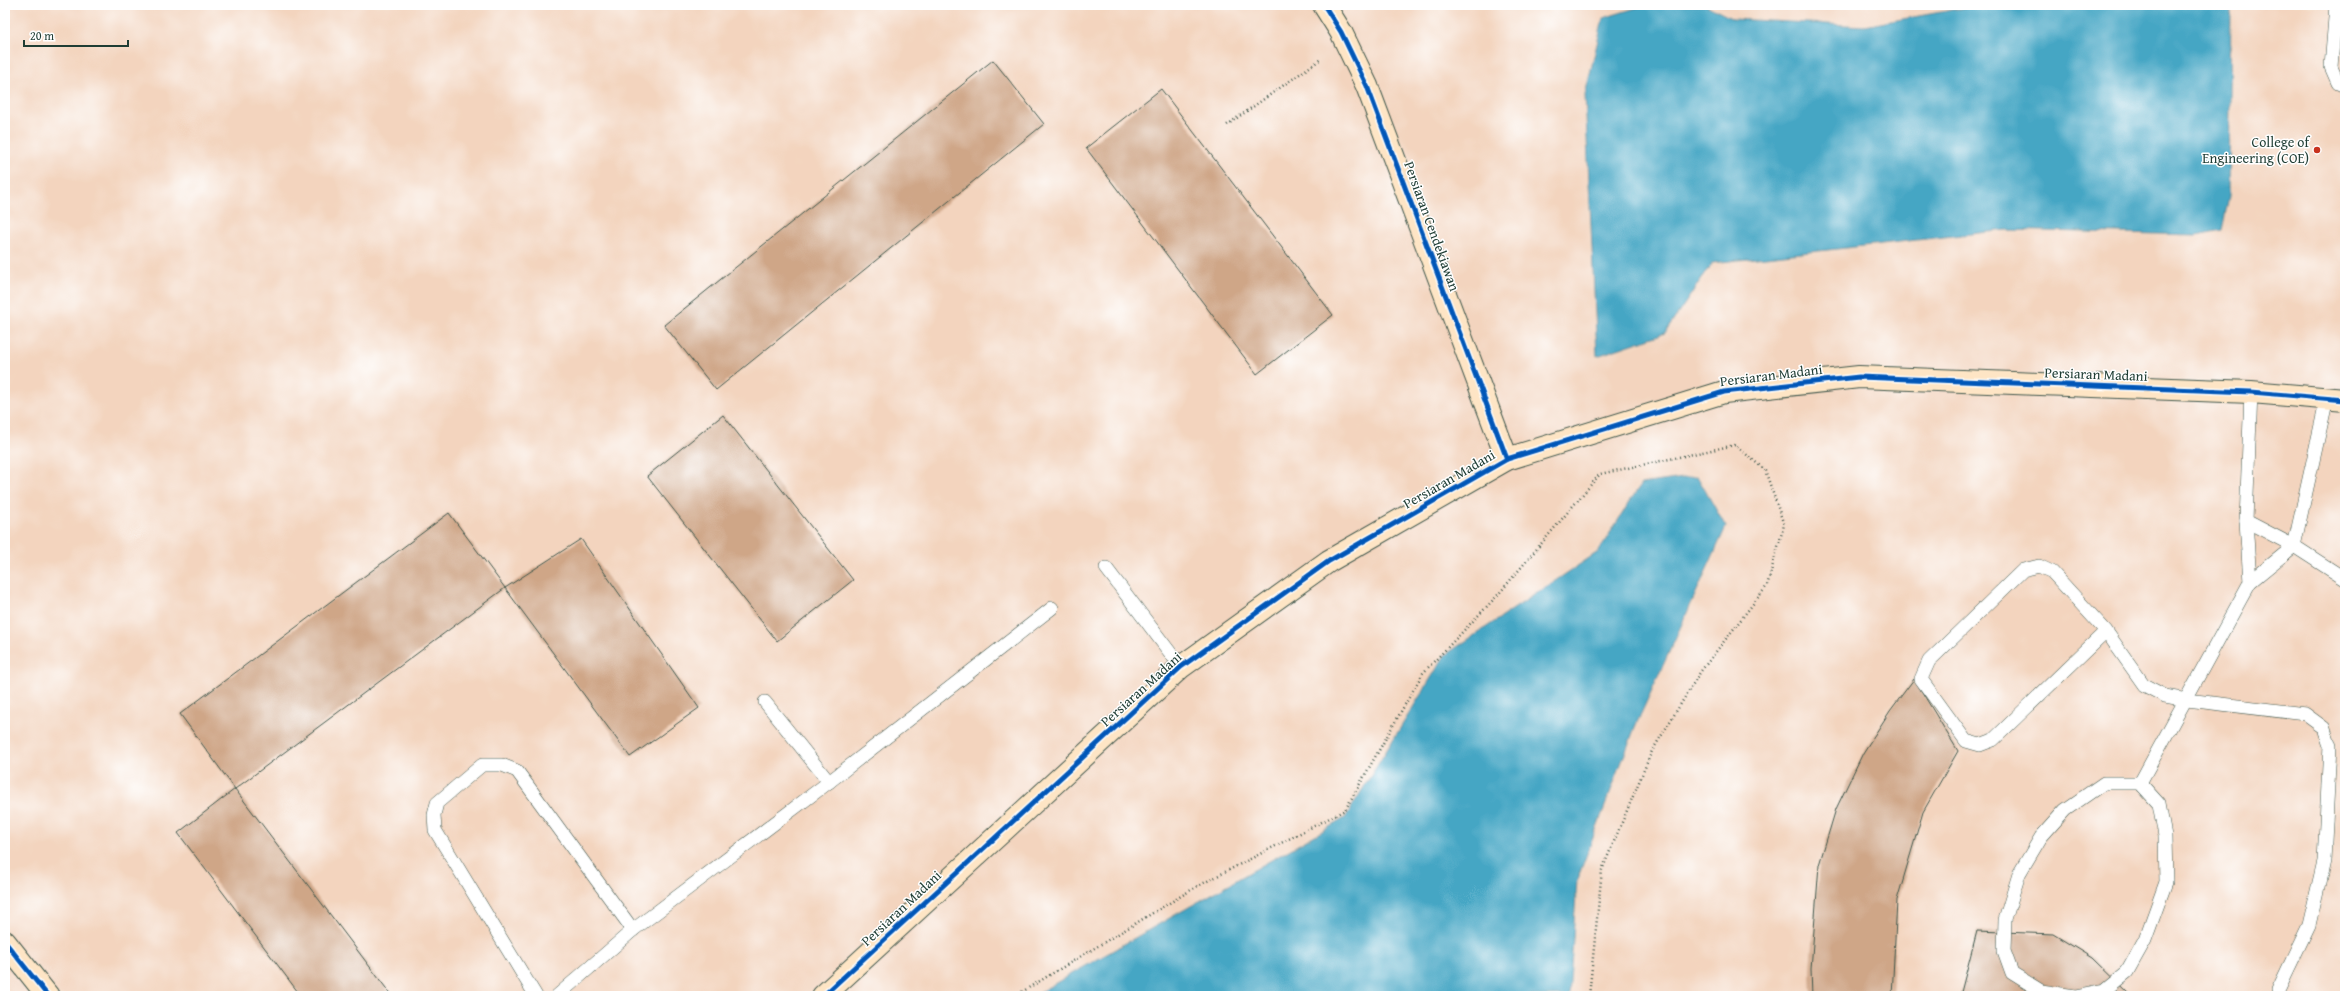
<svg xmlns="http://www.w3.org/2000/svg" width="2350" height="1001" font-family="'Gentium Book Plus',serif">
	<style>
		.built { fill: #f3d4be }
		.water { fill: #44a6c4; stroke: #32727c }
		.building { fill: #cfa687 }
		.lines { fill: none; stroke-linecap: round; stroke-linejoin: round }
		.lane-casing { stroke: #3f564b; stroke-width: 14 }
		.secondary-casing { stroke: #3f564b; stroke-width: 24 }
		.path { stroke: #3f564b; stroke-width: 2.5; stroke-dasharray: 1 3; stroke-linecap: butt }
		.lane { stroke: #fff; stroke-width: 13 }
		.secondary { stroke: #fee5c5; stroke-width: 22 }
		.cycleway-casing { stroke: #fff; stroke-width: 8 }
		.cycleway { stroke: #0057b8; stroke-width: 5 }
		.poi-dot { fill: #c8321e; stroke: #fff; stroke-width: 1.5 }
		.labels { text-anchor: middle; stroke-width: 3; stroke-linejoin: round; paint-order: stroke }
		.poi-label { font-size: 14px; fill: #1f3d34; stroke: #fff; text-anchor: end }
		.street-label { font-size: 14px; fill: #1f3d34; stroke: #fff }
	</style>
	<rect width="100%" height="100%" fill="#fff"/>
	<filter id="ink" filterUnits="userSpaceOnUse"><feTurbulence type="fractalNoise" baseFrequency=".025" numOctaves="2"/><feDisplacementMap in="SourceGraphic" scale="8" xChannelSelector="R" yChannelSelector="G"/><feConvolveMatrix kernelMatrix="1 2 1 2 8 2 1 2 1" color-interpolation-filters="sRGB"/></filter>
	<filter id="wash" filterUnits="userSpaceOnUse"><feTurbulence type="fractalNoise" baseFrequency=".012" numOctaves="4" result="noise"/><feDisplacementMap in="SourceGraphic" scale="16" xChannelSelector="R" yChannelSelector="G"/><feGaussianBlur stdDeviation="0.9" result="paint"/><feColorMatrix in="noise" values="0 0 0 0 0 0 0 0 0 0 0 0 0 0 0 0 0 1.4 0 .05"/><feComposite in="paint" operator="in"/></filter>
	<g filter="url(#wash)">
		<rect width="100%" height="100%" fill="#f5e6cf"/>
		<rect class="built" x="5" y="5" width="2340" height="991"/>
		<g class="water">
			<polygon points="1645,5 1706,5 1733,19 1864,26 1979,5 2231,5 2229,196 2222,230 2196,235 2006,230 1712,263 1665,333 1597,356 1585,95 1603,18"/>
			<polygon points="1697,476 1726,527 1635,727 1577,880 1569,996 1033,996 1345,818 1445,655 1598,552 1641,484"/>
		</g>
		<g id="blocks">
			<g class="building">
				<polygon points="993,60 1044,124 716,390 664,325"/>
				<polygon points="1161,89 1333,315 1257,374 1086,148"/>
				<polygon points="723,415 853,580 777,641 647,476"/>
				<polygon points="449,513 505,588 235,789 180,714"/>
				<polygon points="581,539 699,708 630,757 505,588"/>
				<polygon points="1914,679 1958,751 1923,812 1897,900 1892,996 1812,996 1811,969 1819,865 1836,809 1863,753 1890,711"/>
				<polygon points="235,789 392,996 301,996 178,833"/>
				<polygon points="1977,931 2053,934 2092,958 2131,996 1960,996"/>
			</g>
		</g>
	</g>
	<g filter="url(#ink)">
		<use href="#blocks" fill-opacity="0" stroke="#3f564b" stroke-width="1"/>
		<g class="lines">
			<defs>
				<g id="lane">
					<polyline points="2336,5 2331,67 2338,83 2345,86"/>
					<polyline points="2246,521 2294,546 2345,579"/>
					<polyline points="1106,568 1181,667"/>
					<polyline points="2250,582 2246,521 2251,392"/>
					<polyline points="2106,631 1993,740 1980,745 1966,741 1921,679 1929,661 2023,570 2039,566 2052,572 2106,631 2144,685 2165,696 2187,700 2305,714 2324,728 2330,746 2324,861 2309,925 2278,990"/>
					<polyline points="765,702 829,782"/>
					<polygon points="2104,783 2140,783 2159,804 2165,836 2166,882 2145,940 2127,972 2105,990 2075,996 2041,991 2012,973 2004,951 2005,920 2019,874 2041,837 2065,810"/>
					<polyline points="2140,783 2250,582 2294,546 2327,398"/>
					<polyline points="536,996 435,830 434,815 437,803 482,765 502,765 517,771 633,930"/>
					<polyline points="557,996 633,930 829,782 1052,608"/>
				</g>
				<g id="secondary">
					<polyline points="1324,5 1341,32 1367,86 1507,459"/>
					<polyline points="5,942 48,996"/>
					<polyline points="823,996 1181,667 1329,561 1507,459 1724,392 1859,377 2251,392 2345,400"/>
				</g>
			</defs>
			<use href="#lane" class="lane-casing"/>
			<use href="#secondary" class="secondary-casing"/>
			<g class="path">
				<polyline points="1227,125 1321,59"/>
				<polyline points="1015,996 1196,887 1345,810 1423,673 1497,596 1600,474 1735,445 1765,470 1784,525 1767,586 1701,671 1652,751 1602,870 1589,996"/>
			</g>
			<use href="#lane" class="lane"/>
			<use href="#secondary" class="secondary"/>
			<defs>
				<g id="cycleway">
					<polyline points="1324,5 1341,32 1367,86 1507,459"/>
					<polyline points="5,942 48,996"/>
					<polyline points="823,996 1181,667 1329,561 1507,459 1724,392 1859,377 2251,392 2345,400"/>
				</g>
			</defs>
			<use href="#cycleway" class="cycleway-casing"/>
			<use href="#cycleway" class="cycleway"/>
		</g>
	</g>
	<circle class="poi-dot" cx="2317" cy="150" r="4"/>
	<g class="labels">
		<g class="poi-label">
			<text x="2309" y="147">College of<tspan x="2309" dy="16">Engineering (COE)</tspan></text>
		</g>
		<g class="street-label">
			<text transform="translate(1432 226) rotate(70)" y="5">Persiaran Cendekiawan</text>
			<text transform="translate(2096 374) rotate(2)" y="5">Persiaran Madani</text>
			<text transform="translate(1771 375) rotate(-7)" y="5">Persiaran Madani</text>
			<text transform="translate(1449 479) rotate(-30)" y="5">Persiaran Madani</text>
			<text transform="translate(1141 689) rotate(-42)" y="5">Persiaran Madani</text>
			<text transform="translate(901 908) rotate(-43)" y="5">Persiaran Madani</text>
		</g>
	</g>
	<rect width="2350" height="1001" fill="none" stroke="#fff" stroke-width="20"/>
	<path d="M24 40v6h104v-6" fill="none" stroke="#1f3d34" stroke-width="2"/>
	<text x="30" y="40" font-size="12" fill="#1f3d34" stroke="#ffffff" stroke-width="3" paint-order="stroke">20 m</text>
</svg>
